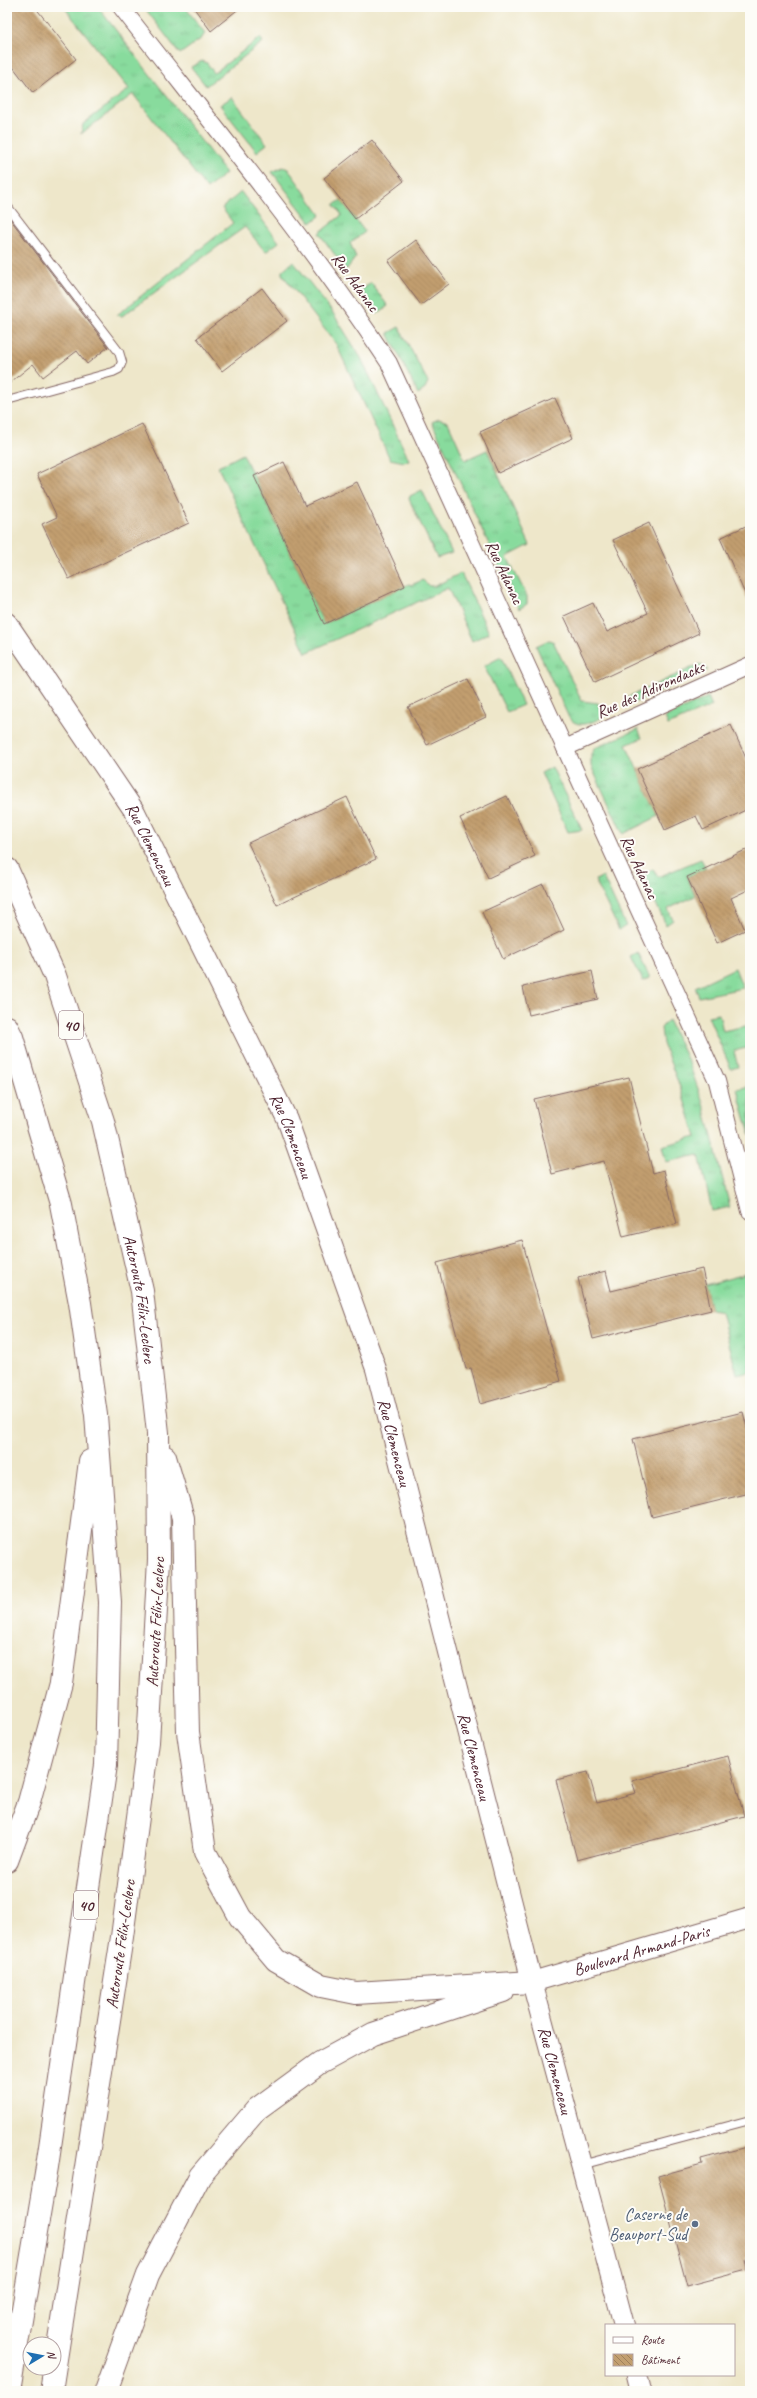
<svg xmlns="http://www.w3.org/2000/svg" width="757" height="2398" font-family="Caveat,sans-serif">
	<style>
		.grass { fill: url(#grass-tufts); stroke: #697d64 }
		.building { fill: url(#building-back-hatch) }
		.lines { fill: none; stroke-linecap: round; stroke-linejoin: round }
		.service-casing { stroke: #836563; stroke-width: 10 }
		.minor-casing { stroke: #836563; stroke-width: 18 }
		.tertiary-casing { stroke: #836563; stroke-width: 22 }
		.motorway-casing { stroke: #836563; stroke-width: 24 }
		.service { stroke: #fff; stroke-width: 8 }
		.minor { stroke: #fff; stroke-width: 16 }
		.tertiary { stroke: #fff; stroke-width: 20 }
		.motorway { stroke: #fff; stroke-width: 22 }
		.service-dot { fill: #5c6f8a; stroke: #fdfcf7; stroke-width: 1.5 }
		.labels { text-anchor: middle; stroke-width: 4; stroke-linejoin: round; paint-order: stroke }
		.shield { fill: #fdfcf7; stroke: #806168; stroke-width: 1 }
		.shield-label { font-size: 16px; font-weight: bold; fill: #4a1f2b }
		.street-label { font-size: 17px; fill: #4a1f2b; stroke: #fdfcf7 }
		.service-label { font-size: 17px; fill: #4e5e75; stroke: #fdfcf7; text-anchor: end }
	</style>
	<defs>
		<pattern id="grass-tufts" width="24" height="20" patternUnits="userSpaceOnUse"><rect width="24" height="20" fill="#88db9d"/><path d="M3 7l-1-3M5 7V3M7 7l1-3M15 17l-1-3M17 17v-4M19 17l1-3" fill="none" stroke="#77bc87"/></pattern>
		<pattern id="building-back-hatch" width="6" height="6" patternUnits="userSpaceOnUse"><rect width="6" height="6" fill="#c29f70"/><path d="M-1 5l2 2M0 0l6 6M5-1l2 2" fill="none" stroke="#a0815c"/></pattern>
	</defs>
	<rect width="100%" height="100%" fill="#fdfcf7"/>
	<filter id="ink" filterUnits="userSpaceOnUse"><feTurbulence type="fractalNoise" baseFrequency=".025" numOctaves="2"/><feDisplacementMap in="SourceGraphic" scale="8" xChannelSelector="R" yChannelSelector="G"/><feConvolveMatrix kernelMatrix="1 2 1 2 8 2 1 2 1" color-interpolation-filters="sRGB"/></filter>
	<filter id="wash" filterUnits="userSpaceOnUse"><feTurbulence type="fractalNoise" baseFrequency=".012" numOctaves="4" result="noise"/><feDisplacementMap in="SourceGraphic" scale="16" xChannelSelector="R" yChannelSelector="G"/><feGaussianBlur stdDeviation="0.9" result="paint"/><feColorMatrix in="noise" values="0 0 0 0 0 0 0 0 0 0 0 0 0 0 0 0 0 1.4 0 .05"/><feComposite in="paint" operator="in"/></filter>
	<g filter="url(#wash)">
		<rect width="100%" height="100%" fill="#eee7ca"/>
		<g class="grass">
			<polygon points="64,7 98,7 226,173 207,189 133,94 81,134 83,124 129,89"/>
			<polygon points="144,7 185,7 205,33 202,38 180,54"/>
			<polygon points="260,38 263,42 206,86 191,67 202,61 207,63 214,73"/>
			<polygon points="232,97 267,144 257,152 220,105"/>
			<polygon points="283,167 288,169 321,215 311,223 272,172"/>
			<polygon points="241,192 279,242 267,251 264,250 245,227 122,316 117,315 233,223 222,208"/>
			<polygon points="341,200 365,232 350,243 356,257 346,270 319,233 342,215 334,205"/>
			<polygon points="293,261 333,313 361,358 409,460 404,462 390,459 336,344 282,274 282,271"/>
			<polygon points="371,283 388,306 377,314 361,290"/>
			<polygon points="399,327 428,382 424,390 418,394 388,333"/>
			<polygon points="439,419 448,422 465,460 487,450 530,545 507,557 527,596 527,604 519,609 432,422"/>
			<polygon points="243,454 324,624 409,584 411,585 423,580 429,586 435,586 461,573 489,633 472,641 448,588 306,653 218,467"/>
			<polygon points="422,490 452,553 437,558 409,499 410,496"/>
			<path d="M 549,640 L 553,641 L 582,701 L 598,703 L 605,716 C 592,722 580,730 569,718 L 536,646 Z"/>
			<polygon points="501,657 523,705 507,712 484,666"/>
			<polygon points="700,664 708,670 629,705 628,697"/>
			<polygon points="708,697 712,706 668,725 665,717"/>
			<polygon points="638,729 642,738 626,745 659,816 623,834 591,766 591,754 595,748"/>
			<polygon points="552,767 582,830 568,832 541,773"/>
			<polygon points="701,859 706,868 687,877 695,896 668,909 673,920 666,925 642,874 653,869 658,877"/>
			<polygon points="603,877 626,926 619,930 595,880"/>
			<polygon points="638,953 650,978 643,981 631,957"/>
			<polygon points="735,968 743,988 699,997 695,987"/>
			<polygon points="719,1014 723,1031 750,1025 750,1047 734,1051 738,1067 731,1069 708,1016"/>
			<polygon points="668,1020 689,1063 704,1106 730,1207 712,1211 699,1155 666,1162 662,1146 696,1137 680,1087 663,1044 661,1028"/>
			<polygon points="750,1086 750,1135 737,1089"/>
			<polygon points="746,1273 750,1289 750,1372 737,1375 721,1312 711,1310 705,1284"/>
		</g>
		<g id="blocks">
			<g class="building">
				<polygon points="7,7 35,7 76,59 33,93 7,59"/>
				<polygon points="193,7 241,7 211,31"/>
				<polygon points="372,140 404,181 355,219 324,178"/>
				<polygon points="7,215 108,347 87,364 77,351 43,377 33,364 7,385"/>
				<polygon points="416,240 449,284 421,305 388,261"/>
				<polygon points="262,288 287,321 222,371 197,338"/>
				<polygon points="555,398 573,438 498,473 480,432"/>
				<polygon points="142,424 189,523 69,579 42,524 57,517 37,474"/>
				<polygon points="284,462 305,506 357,482 405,586 324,624 254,476"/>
				<polygon points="649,523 699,633 595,682 564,616 593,603 607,632 648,613 613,540"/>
				<polygon points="750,524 750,605 720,538"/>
				<polygon points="468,679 486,717 427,745 408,707"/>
				<polygon points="731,725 750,767 750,808 703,830 696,816 665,830 637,769"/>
				<polygon points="507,796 535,856 488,878 460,818"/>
				<polygon points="347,797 376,859 277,905 248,843"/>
				<polygon points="750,848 750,889 731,898 745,930 717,943 687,877"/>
				<polygon points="543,884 564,930 503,959 482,912"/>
				<polygon points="592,971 598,999 529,1015 523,987"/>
				<polygon points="629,1077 653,1173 664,1170 677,1224 623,1237 604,1161 552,1174 534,1099"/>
				<polygon points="522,1240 561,1381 480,1404 471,1368 466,1369 437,1263"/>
				<polygon points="702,1269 711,1310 593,1339 578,1278 606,1271 611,1291"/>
				<polygon points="743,1412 750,1440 750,1493 652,1517 633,1439"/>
				<polygon points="728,1756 744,1816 577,1860 556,1780 588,1772 597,1803 636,1793 632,1781"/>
				<polygon points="750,2146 750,2246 746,2247 749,2258 745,2259 747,2270 687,2286 658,2176 702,2164 701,2159"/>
			</g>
		</g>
	</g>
	<g filter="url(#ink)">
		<use href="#blocks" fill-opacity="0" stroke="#836563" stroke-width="1"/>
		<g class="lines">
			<defs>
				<g id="service">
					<polyline points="7,206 119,352 122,362 119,369 113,372 7,401"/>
					<polyline points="581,2165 750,2120"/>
				</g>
				<g id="minor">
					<path d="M 121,7 C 212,124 307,239 389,363 L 717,1081 L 750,1211"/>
					<polyline points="565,748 750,665"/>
				</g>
				<g id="tertiary">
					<path id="s1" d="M 7,623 L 135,812 L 287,1119 L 376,1369 L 532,1982 L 624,2325"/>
					<path id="s2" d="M 532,1982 L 750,1918"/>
					<polyline points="637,2375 641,2391"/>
				</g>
				<g id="motorway">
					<path id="s3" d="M 7,869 L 55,976 L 103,1121 L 142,1291 L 158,1433 L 159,1560 L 148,1742 L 122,1937 L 51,2391"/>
					<polyline points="7,1027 12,1037 61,1204 80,1303 96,1415 110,1602 106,1765 47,2167 9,2391"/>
					<polyline points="165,1457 183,1518 188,1732 205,1852 240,1917 276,1960 321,1986 356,1993 532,1982"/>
					<polyline points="7,1861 29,1802 61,1683 90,1461"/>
					<polyline points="106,2391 148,2275 200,2176 257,2109 320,2063 373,2034 503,1991"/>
				</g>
			</defs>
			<use href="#service" class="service-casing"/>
			<use href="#minor" class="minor-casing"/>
			<use href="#tertiary" class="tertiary-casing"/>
			<use href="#motorway" class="motorway-casing"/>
			<use href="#service" class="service"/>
			<use href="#minor" class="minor"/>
			<use href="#tertiary" class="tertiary"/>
			<use href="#motorway" class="motorway"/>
		</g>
	</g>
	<circle class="service-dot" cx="695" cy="2224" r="4"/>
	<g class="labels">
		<g class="shield">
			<rect x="59" y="1011" width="24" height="28" rx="3"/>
			<rect x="74" y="1891" width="24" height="28" rx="3"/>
		</g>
		<g class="shield-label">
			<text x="71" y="1031">40</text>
			<text x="86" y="1911">40</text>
		</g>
		<g class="street-label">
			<text transform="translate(356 282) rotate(54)" y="6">Rue Adanac</text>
			<text transform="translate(505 572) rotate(65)" y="6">Rue Adanac</text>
			<text transform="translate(650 689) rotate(-24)" y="6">Rue des Adirondacks</text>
			<text dy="6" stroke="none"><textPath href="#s1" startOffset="264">Rue Clemenceau</textPath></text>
			<text transform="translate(640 867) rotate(65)" y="6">Rue Adanac</text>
			<text dy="6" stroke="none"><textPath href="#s1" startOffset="588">Rue Clemenceau</textPath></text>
			<text dy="6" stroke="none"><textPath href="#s3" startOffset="452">Autoroute Félix-Leclerc</textPath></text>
			<text dy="6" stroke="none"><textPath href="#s1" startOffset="912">Rue Clemenceau</textPath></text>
			<text transform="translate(155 1622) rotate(-87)" y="6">Autoroute Félix-Leclerc</text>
			<text dy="6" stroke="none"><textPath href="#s1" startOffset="1236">Rue Clemenceau</textPath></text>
			<text transform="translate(120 1944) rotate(-82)" y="6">Autoroute Félix-Leclerc</text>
			<text dy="6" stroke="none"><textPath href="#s2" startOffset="114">Boulevard Armand-Paris</textPath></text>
			<text dy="6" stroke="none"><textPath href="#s1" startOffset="1560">Rue Clemenceau</textPath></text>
		</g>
		<g class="service-label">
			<text x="687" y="2220">Caserne de<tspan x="687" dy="20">Beauport-Sud</tspan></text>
		</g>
	</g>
	<rect width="757" height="2398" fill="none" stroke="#fdfcf7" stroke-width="24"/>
	<rect x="605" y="2324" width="130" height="52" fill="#fdfcf7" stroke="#b5a4a5"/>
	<rect x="613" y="2337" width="20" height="6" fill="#ffffff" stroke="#b5a4a5"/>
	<text x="641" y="2344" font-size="12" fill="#4a1f2b">Route</text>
	<rect x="613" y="2354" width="20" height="12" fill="url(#building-back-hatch)" stroke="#b5a4a5"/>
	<text x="641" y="2364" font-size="12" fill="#4a1f2b">Bâtiment</text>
	<g transform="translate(42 2356) rotate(80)"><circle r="19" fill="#fdfcf7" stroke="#b5a4a5"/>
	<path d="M0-3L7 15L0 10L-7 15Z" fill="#1f6fb2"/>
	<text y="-6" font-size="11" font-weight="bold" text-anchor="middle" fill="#4a1f2b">N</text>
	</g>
</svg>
